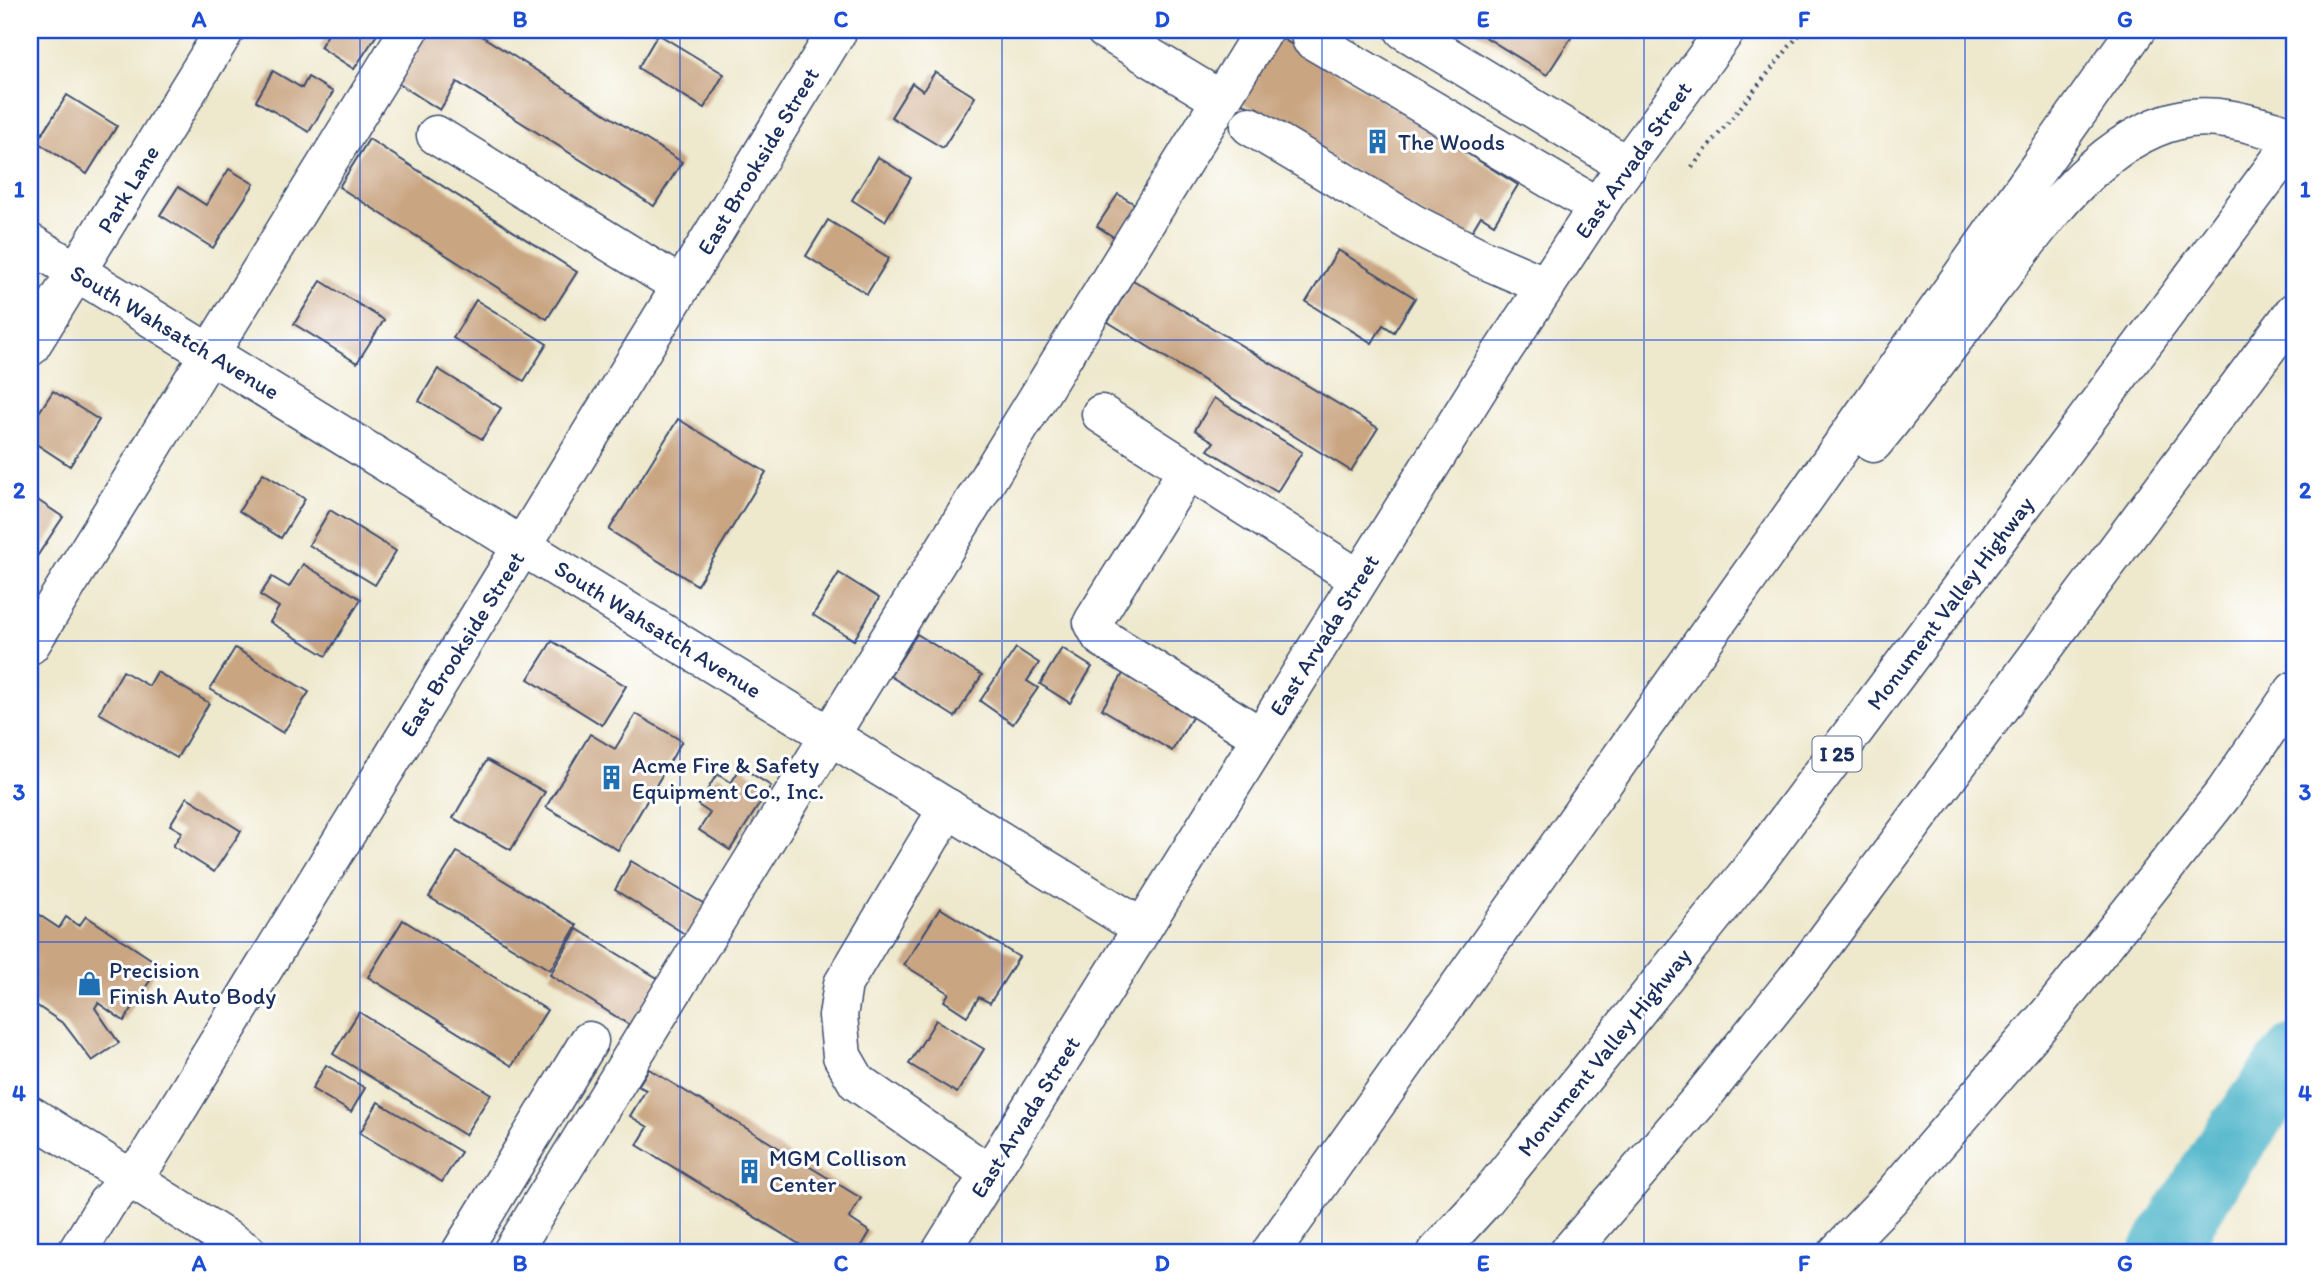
<svg xmlns="http://www.w3.org/2000/svg" width="2324" height="1282" font-family="Itim,sans-serif">
	<style>
		.lines { fill: none; stroke-linecap: round; stroke-linejoin: round }
		.river { stroke: #4ab3c8; stroke-width: 65 }
		.building { fill: #c9a582 }
		.minor-casing { stroke: #3b4b6e; stroke-width: 41 }
		.highway-casing { stroke: #3b4b6e; stroke-width: 41 }
		.path { stroke: #3b4b6e; stroke-width: 4.5; stroke-dasharray: 2 5; stroke-linecap: butt }
		.minor { stroke: #fff; stroke-width: 38 }
		.highway { stroke: #fff; stroke-width: 38 }
		.grid { fill: none; stroke: #1d4ed8; stroke-width: 2; stroke-opacity: 0.55 }
		.labels { text-anchor: middle; stroke-width: 6; stroke-linejoin: round; paint-order: stroke }
		.shield { fill: #fff; stroke: #5f6d8e; stroke-width: 2 }
		.shield-label { font-size: 21px; font-weight: bold; fill: #1b2f5e }
		.poi-label { font-size: 23px; fill: #1b2f5e; stroke: #fff; text-anchor: start }
		.street-label { font-size: 23px; fill: #1b2f5e; stroke: #fff }
		.neatline { fill: none; stroke: #1d4ed8; stroke-width: 2.5 }
		.grid-label { font-size: 23px; text-anchor: middle; font-weight: bold; fill: #1d4ed8 }
	</style>
	<rect width="100%" height="100%" fill="#fff"/>
	<filter id="ink" filterUnits="userSpaceOnUse"><feTurbulence type="fractalNoise" baseFrequency=".0143" numOctaves="2"/><feDisplacementMap in="SourceGraphic" scale="14" xChannelSelector="R" yChannelSelector="G"/><feConvolveMatrix kernelMatrix="1 2 1 2 8 2 1 2 1" color-interpolation-filters="sRGB"/></filter>
	<filter id="wash" filterUnits="userSpaceOnUse"><feTurbulence type="fractalNoise" baseFrequency=".00686" numOctaves="4" result="noise"/><feDisplacementMap in="SourceGraphic" scale="28" xChannelSelector="R" yChannelSelector="G"/><feGaussianBlur stdDeviation="1.57" result="paint"/><feColorMatrix in="noise" values="0 0 0 0 0 0 0 0 0 0 0 0 0 0 0 0 0 1.4 0 .05"/><feComposite in="paint" operator="in"/></filter>
	<g filter="url(#wash)">
		<rect width="100%" height="100%" fill="#eee8cc"/>
		<g class="lines">
			<polyline class="river" points="2162,1252 2224,1154 2294,1058"/>
		</g>
		<g id="blocks">
			<g class="building">
				<polygon points="331,30 380,30 354,69 320,47"/>
				<polygon points="425,30 472,30 682,162 654,206 457,82 440,110 393,80"/>
				<polygon points="1474,30 1576,30 1547,75"/>
				<polygon points="658,34 724,74 704,108 638,68"/>
				<polygon points="1278,36 1518,185 1494,224 1481,216 1466,241 1238,100"/>
				<polygon points="273,71 302,88 308,77 333,92 309,132 256,101"/>
				<polygon points="935,72 975,97 943,148 891,117 912,83 923,91"/>
				<polygon points="67,95 117,126 87,174 37,142"/>
				<polygon points="369,139 577,272 547,319 339,187"/>
				<polygon points="878,157 911,178 885,221 852,200"/>
				<polygon points="229,169 254,184 213,248 160,215 178,187 206,205"/>
				<polygon points="1118,194 1146,211 1124,244 1097,226"/>
				<polygon points="828,220 889,258 867,294 806,256"/>
				<polygon points="1338,250 1415,298 1394,332 1383,325 1372,343 1306,302"/>
				<polygon points="1133,280 1378,428 1351,471 1108,322"/>
				<polygon points="321,281 384,320 357,363 294,324"/>
				<polygon points="476,300 547,344 524,381 453,338"/>
				<polygon points="438,369 501,408 482,439 419,401"/>
				<polygon points="53,391 99,420 70,466 30,440 30,426"/>
				<polygon points="1214,398 1302,452 1277,492 1208,450 1214,442 1195,430"/>
				<polygon points="678,419 766,472 697,585 609,530"/>
				<polygon points="263,473 305,499 281,538 239,511"/>
				<polygon points="30,495 63,517 30,567"/>
				<polygon points="330,510 396,551 375,585 309,545"/>
				<polygon points="303,564 361,599 326,656 270,622 279,607 260,595 272,577 289,587"/>
				<polygon points="839,573 879,598 854,640 813,615"/>
				<polygon points="917,634 982,675 955,717 890,676"/>
				<polygon points="552,641 626,686 602,725 528,679"/>
				<polygon points="235,648 309,692 283,733 210,689"/>
				<polygon points="1016,648 1039,663 1027,681 1038,688 1013,724 980,701"/>
				<polygon points="1062,648 1092,667 1070,703 1040,684"/>
				<polygon points="123,671 149,686 157,672 209,703 177,758 99,713"/>
				<polygon points="1124,672 1194,714 1172,751 1102,709"/>
				<polygon points="636,714 682,741 618,850 546,807 590,734 615,749"/>
				<polygon points="487,760 545,792 511,850 453,818"/>
				<polygon points="741,767 771,786 730,850 699,830 710,813 698,805 717,774 731,783"/>
				<polygon points="187,797 241,831 214,872 173,846 182,832 170,825"/>
				<polygon points="457,852 577,925 550,970 429,897"/>
				<polygon points="631,861 708,906 688,936 615,890"/>
				<polygon points="940,908 1019,957 990,1003 979,997 967,1016 944,1001 949,993 904,965"/>
				<polygon points="30,909 59,928 66,917 79,926 86,916 160,965 124,1021 98,1003 95,1008 119,1043 92,1061 64,1024 30,1001"/>
				<polygon points="403,920 547,1010 512,1066 368,977"/>
				<polygon points="577,929 659,979 631,1026 550,975"/>
				<polygon points="359,1012 491,1094 465,1135 333,1054"/>
				<polygon points="936,1020 984,1049 957,1093 909,1064"/>
				<polygon points="326,1065 365,1088 351,1112 312,1089"/>
				<polygon points="649,1069 861,1198 849,1218 870,1232 858,1252 793,1252 799,1244 637,1145 648,1127 630,1116 646,1090 638,1086"/>
				<polygon points="378,1102 461,1152 442,1182 360,1133"/>
			</g>
		</g>
	</g>
	<g filter="url(#ink)">
		<use href="#blocks" fill-opacity="0" stroke="#3b4b6e" stroke-width="2"/>
		<g class="lines">
			<defs>
				<g id="minor">
					<polyline points="1105,30 1221,100"/>
					<polyline points="1404,30 1628,166"/>
					<polyline points="1311,39 1598,207"/>
					<polyline points="1250,126 1414,224 1481,258 1546,286"/>
					<polyline points="436,135 681,286"/>
					<polyline points="30,243 1142,928"/>
					<polyline points="30,347 225,30"/>
					<polyline points="1101,414 1359,579"/>
					<polyline points="1188,469 1093,622 1101,637 1261,737"/>
					<polyline points="30,645 409,30"/>
					<polyline points="948,808 843,984 838,1016 842,1056 857,1082 989,1174"/>
					<polyline points="30,1115 247,1252"/>
					<polyline points="77,1252 107,1203 147,1159 838,30"/>
					<polyline points="461,1252 589,1041"/>
					<polyline points="512,1252 1264,30"/>
					<polyline points="941,1252 1486,376 1609,190 1726,30"/>
				</g>
				<g id="highway">
					<path d="M 1873,443 C 1915,393 1953,339 1993,287 C 2041,225 2098,139 2179,120 C 2217,111 2258,126 2294,136"/>
					<polyline points="1271,1252 2136,30"/>
					<polyline points="1437,1252 1483,1202 1748,873 2294,141"/>
					<polyline points="1569,1252 1699,1101 1810,962 2294,312"/>
					<polyline points="1838,1252 1889,1199 2054,1008 2225,792 2294,691"/>
				</g>
			</defs>
			<use href="#minor" class="minor-casing"/>
			<use href="#highway" class="highway-casing"/>
			<g class="path">
				<polyline points="1692,167 1803,30"/>
				<polyline points="2293,1252 2294,1250"/>
			</g>
			<use href="#minor" class="minor"/>
			<use href="#highway" class="highway"/>
		</g>
	</g>
	<path class="grid" d="M 360,30 L 360,1252M 680,30 L 680,1252M 1002,30 L 1002,1252M 1322,30 L 1322,1252M 1644,30 L 1644,1252M 1965,30 L 1965,1252M 30,340 L 2294,340M 30,641 L 2294,641M 30,942 L 2294,942"/>
	<defs>
		<symbol id="building-bare" viewBox="-9 -9 18 18"><path d="M-4-6H4V6H1V3H-1V6H-4ZM-2.5-4.3h1.7v1.8h-1.7ZM.8-4.3h1.7v1.8H.8ZM-2.5-1h1.7V.8h-1.7ZM.8-1h1.7V.8H.8Z" fill="#1f6fb2" stroke="#fff" stroke-width="2.5" paint-order="stroke"/></symbol>
		<symbol id="shop-bare" viewBox="-9 -9 18 18"><path d="M-5-2.5h2.3a2.7 3.5 0 0 1 5.4 0H5L5.5 6h-11ZM-1.5-2.5h3a1.5 2.3 0 0 0-3 0Z" fill="#1f6fb2" stroke="#fff" stroke-width="2.5" paint-order="stroke"/></symbol>
	</defs>
	<g fill-rule="evenodd">
		<use href="#building-bare" x="1360" y="124" width="35" height="35"/>
		<use href="#building-bare" x="594" y="760" width="35" height="35"/>
		<use href="#shop-bare" x="72" y="966" width="35" height="35"/>
		<use href="#building-bare" x="732" y="1154" width="35" height="35"/>
	</g>
	<g class="labels">
		<rect class="shield" x="1812.5" y="736.5" width="49" height="35" rx="5"/>
		<g class="shield-label">
			<text x="1837" y="761">I 25</text>
		</g>
		<g class="poi-label">
			<text x="1398" y="150">The Woods</text>
			<text x="632" y="773">Acme Fire &amp; Safety<tspan x="632" dy="26">Equipment Co., Inc.</tspan></text>
			<text x="109" y="978">Precision<tspan x="109" dy="26">Finish Auto Body</tspan></text>
			<text x="769" y="1166">MGM Collison<tspan x="769" dy="26">Center</tspan></text>
		</g>
		<g class="street-label">
			<text transform="translate(1633 160) rotate(-55)" y="8">East Arvada Street</text>
			<text transform="translate(758 161) rotate(-59)" y="8">East Brookside Street</text>
			<text transform="translate(128 189) rotate(-59)" y="8">Park Lane</text>
			<text transform="translate(175 332) rotate(31)" y="8">South Wahsatch Avenue</text>
			<text transform="translate(1950 603) rotate(-53)" y="8">Monument Valley Highway</text>
			<text transform="translate(658 629) rotate(32)" y="8">South Wahsatch Avenue</text>
			<text transform="translate(1324 635) rotate(-58)" y="8">East Arvada Street</text>
			<text transform="translate(462 644) rotate(-58)" y="8">East Brookside Street</text>
			<text transform="translate(1604 1052) rotate(-51)" y="8">Monument Valley Highway</text>
			<text transform="translate(1025 1117) rotate(-58)" y="8">East Arvada Street</text>
		</g>
	</g>
	<rect width="2324" height="1282" fill="none" stroke="#fff" stroke-width="77"/>
	<rect x="38" y="38" width="2248" height="1206" class="neatline"/>
	<g class="grid-label">
		<text x="199" y="27">A</text>
		<text x="520" y="27">B</text>
		<text x="841" y="27">C</text>
		<text x="1162" y="27">D</text>
		<text x="1483" y="27">E</text>
		<text x="1804" y="27">F</text>
		<text x="2125" y="27">G</text>
		<text x="19" y="197">1</text>
		<text x="2305" y="197">1</text>
		<text x="19" y="498">2</text>
		<text x="2305" y="498">2</text>
		<text x="19" y="800">3</text>
		<text x="2305" y="800">3</text>
		<text x="19" y="1101">4</text>
		<text x="2305" y="1101">4</text>
		<text x="199" y="1271">A</text>
		<text x="520" y="1271">B</text>
		<text x="841" y="1271">C</text>
		<text x="1162" y="1271">D</text>
		<text x="1483" y="1271">E</text>
		<text x="1804" y="1271">F</text>
		<text x="2125" y="1271">G</text>
	</g>
</svg>
